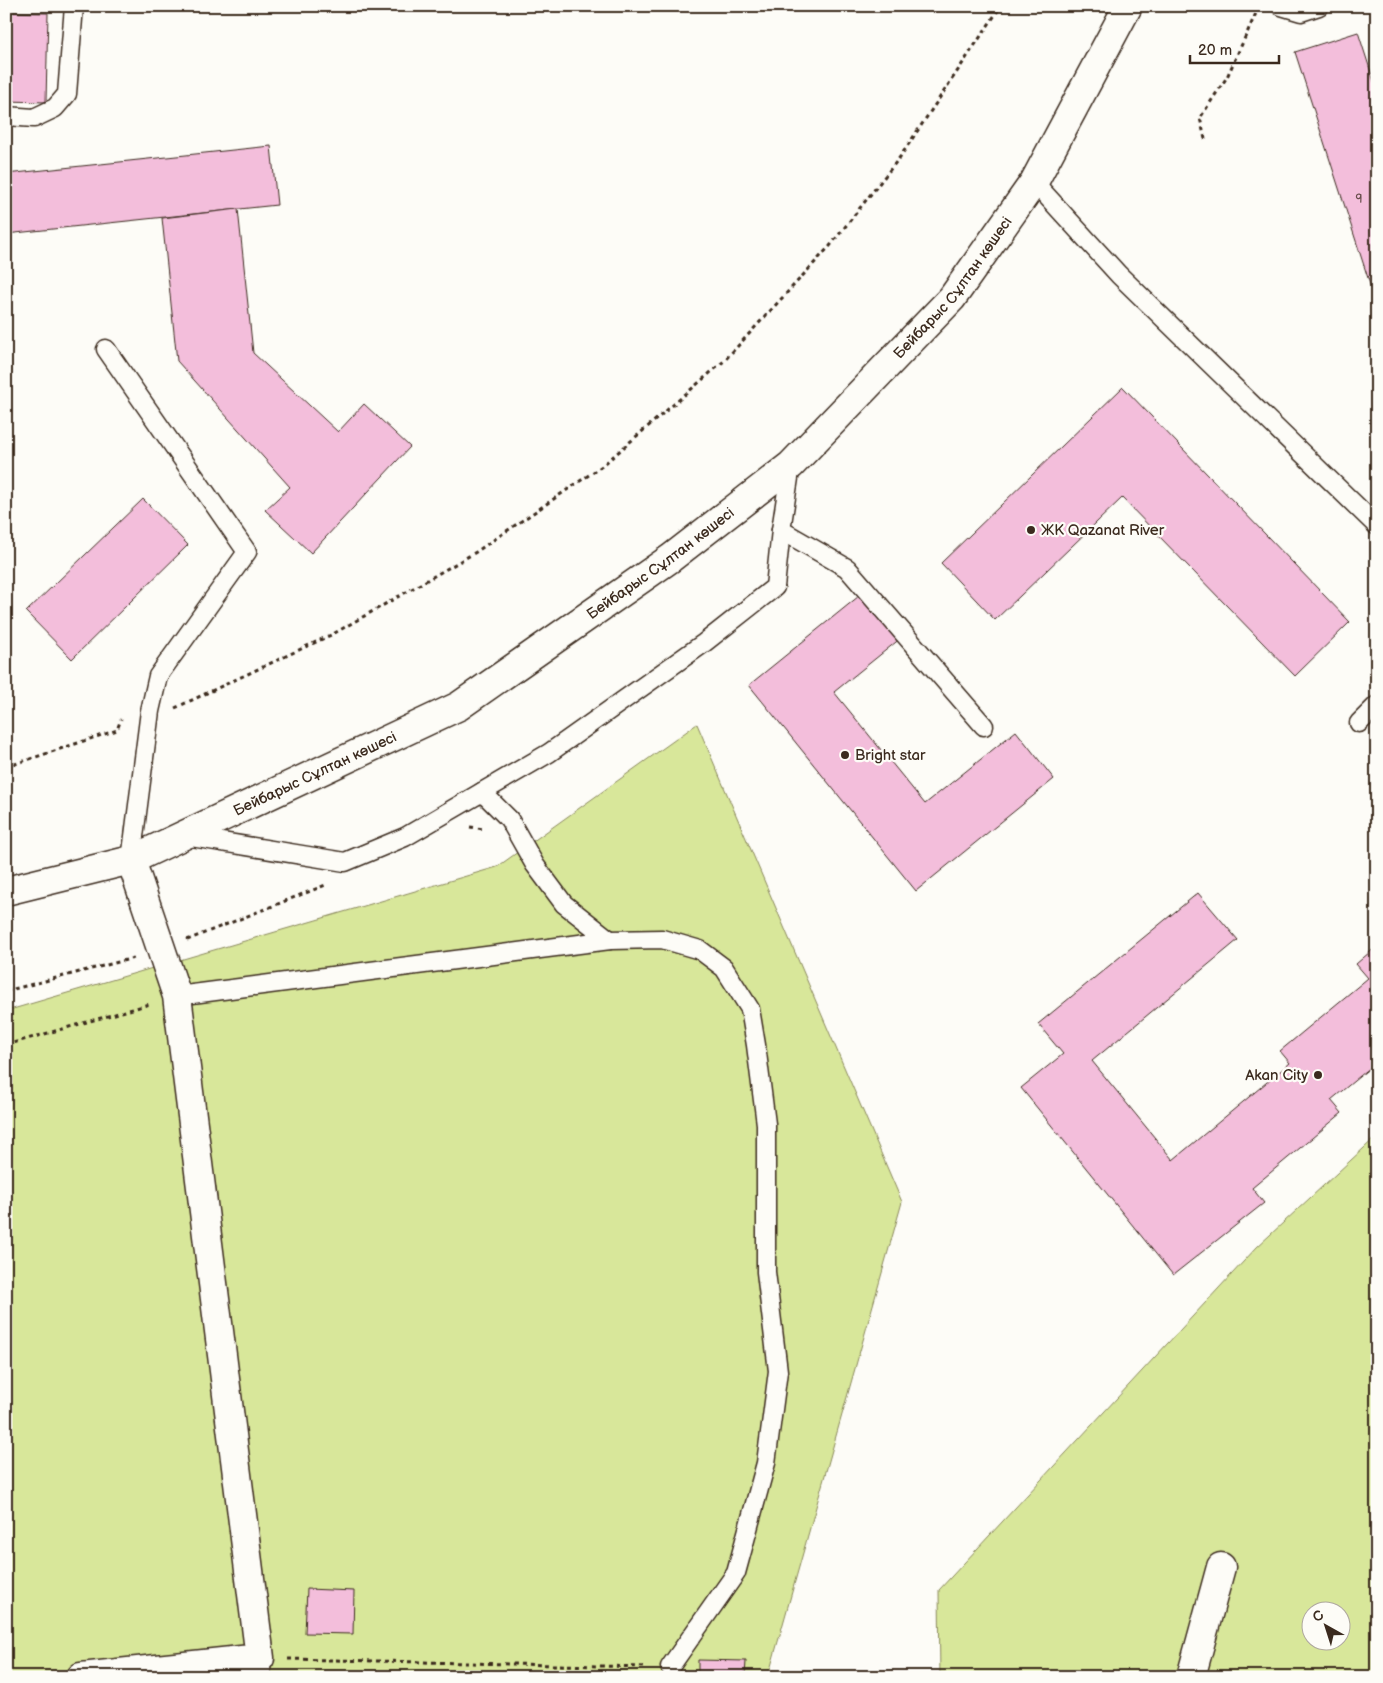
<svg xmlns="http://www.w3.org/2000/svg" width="1383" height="1683" font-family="'Balsamiq Sans',sans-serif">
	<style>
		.green { fill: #d8e79a; stroke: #8a885c; fill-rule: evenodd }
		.building { fill: #f3bedb; stroke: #3b2a1e }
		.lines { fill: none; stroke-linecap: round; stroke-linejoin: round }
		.lane-casing { stroke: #3b2a1e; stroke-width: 21 }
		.street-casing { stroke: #3b2a1e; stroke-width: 31 }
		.secondary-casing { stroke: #3b2a1e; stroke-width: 31 }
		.path { stroke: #3b2a1e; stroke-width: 3; stroke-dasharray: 4 4; stroke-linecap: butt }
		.lane { stroke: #fdfcf7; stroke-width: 18 }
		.street { stroke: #fdfcf7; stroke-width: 28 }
		.secondary { stroke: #fdfcf7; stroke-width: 28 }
		.poi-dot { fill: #3b2a1e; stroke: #fdfcf7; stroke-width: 2 }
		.labels { text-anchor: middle; stroke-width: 4.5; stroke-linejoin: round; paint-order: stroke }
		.number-label { font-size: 12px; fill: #694f4d }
		.street-label { font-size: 15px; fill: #3b2a1e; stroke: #fdfcf7 }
		.poi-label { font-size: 15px; fill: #3b2a1e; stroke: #fdfcf7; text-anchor: start }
	</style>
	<rect width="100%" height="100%" fill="#fdfcf7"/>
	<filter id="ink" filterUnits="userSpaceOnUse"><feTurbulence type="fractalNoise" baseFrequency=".02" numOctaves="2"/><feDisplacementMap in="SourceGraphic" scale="10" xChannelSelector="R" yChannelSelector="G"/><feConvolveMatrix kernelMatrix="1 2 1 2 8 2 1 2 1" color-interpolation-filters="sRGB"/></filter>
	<g filter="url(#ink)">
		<g class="green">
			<polygon points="697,724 902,1202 768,1677 6,1677 6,1011 497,867"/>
			<path d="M 1377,1136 L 1377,1677 L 940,1677 L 939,1590 L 1257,1247 ZM 1310,1610 L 1340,1610 L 1340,1640 L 1310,1640 Z"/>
		</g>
		<g class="building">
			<polygon points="6,12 48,13 46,102 6,101"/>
			<polygon points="1358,32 1377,91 1377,306 1295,52"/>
			<polygon points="271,146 277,205 6,234 6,174"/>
			<polygon points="238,209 253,353 338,432 364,404 410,447 311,553 265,510 290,487 177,361 162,218"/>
			<polygon points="1123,387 1350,622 1295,676 1122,498 995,620 941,563"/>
			<polygon points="143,499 188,545 72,659 26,612"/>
			<polygon points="864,592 901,638 834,692 925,804 1016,731 1054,779 916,891 749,685"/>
			<polygon points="1198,893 1238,940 1092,1061 1173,1160 1290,1063 1280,1051 1368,978 1356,964 1377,946 1377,1062 1331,1100 1342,1113 1252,1188 1264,1203 1173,1275 1021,1088 1063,1054 1038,1024"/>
			<polygon points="307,1589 354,1591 353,1634 305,1633"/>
			<polygon points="698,1660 746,1661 745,1677 698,1677"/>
		</g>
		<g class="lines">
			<defs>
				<g id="lane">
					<polyline points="1281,6 1301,12 1319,6"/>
					<polyline points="6,116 34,118 55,108 67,94 74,6"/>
					<polyline points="1034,182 1119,275 1377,526"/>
					<polyline points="106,349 247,552 158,676 150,711 131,860"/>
					<polyline points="781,530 847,568 984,726"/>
					<polyline points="1359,723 1377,705"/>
					<polyline points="482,792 509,819 535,865 564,904 610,940"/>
					<polyline points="185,836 345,862 405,837 549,753 704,643 775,587 781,530 791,465"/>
					<polyline points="177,996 610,940 662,939 700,950 724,968 750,1009 756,1045 766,1124 766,1272 778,1371 766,1463 736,1573 670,1667"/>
					<polyline points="260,1658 262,1677"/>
				</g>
				<g id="street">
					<polyline points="81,1677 260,1658 177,996 131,860"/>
					<polyline points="1191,1677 1221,1567"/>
				</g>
				<g id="secondary">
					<path id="s1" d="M 6,891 L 131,860 L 459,706 L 671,558 L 791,465 L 952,298 L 1034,182 L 1128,6"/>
				</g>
			</defs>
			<use href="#lane" class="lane-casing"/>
			<use href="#street" class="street-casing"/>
			<use href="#secondary" class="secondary-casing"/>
			<g class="path">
				<polyline points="1205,139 1200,118 1227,77 1257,11"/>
				<polyline points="175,708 333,634 476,552 602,466 724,361 830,246 900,157 1001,6"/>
				<polyline points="6,767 117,730 121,719"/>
				<polyline points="470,827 484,829"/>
				<polyline points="187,940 328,884"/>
				<polyline points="6,991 134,958"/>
				<polyline points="6,1045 150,1004"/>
				<polyline points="288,1659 646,1667"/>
			</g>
			<use href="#lane" class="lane"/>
			<use href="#street" class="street"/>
			<use href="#secondary" class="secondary"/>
		</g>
	</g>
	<g class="poi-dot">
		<circle cx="1031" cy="530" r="5"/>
		<circle cx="845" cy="755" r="5"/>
		<circle cx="1318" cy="1075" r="5"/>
	</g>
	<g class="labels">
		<g class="number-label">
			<text x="1359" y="203">9</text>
		</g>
		<g class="street-label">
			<text dy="5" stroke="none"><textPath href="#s1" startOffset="1142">Бейбарыс Сұлтан көшесі</textPath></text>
			<text dy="5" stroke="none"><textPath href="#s1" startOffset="738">Бейбарыс Сұлтан көшесі</textPath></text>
			<text dy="5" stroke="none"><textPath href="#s1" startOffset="332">Бейбарыс Сұлтан көшесі</textPath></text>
		</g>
		<g class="poi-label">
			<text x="1041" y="535">ЖК Qazanat River</text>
			<text x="855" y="760">Bright star</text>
			<text x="1308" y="1080" text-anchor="end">Akan City</text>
		</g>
	</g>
	<rect width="1383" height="1683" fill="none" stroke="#fdfcf7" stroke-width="25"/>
	<rect x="12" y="12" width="1358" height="1658" fill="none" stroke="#3b2a1e" stroke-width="2" filter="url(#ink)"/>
	<g transform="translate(1326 1626) rotate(321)"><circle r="24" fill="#fdfcf7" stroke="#afa8a0"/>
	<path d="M0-4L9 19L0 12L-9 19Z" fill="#3b2a1e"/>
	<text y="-8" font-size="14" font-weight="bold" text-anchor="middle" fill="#3b2a1e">С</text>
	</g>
	<path d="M1190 55v8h89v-8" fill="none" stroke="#3b2a1e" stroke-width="2.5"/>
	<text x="1198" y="55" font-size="15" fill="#3b2a1e" stroke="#fdfcf7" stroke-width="4" paint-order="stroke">20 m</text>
</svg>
